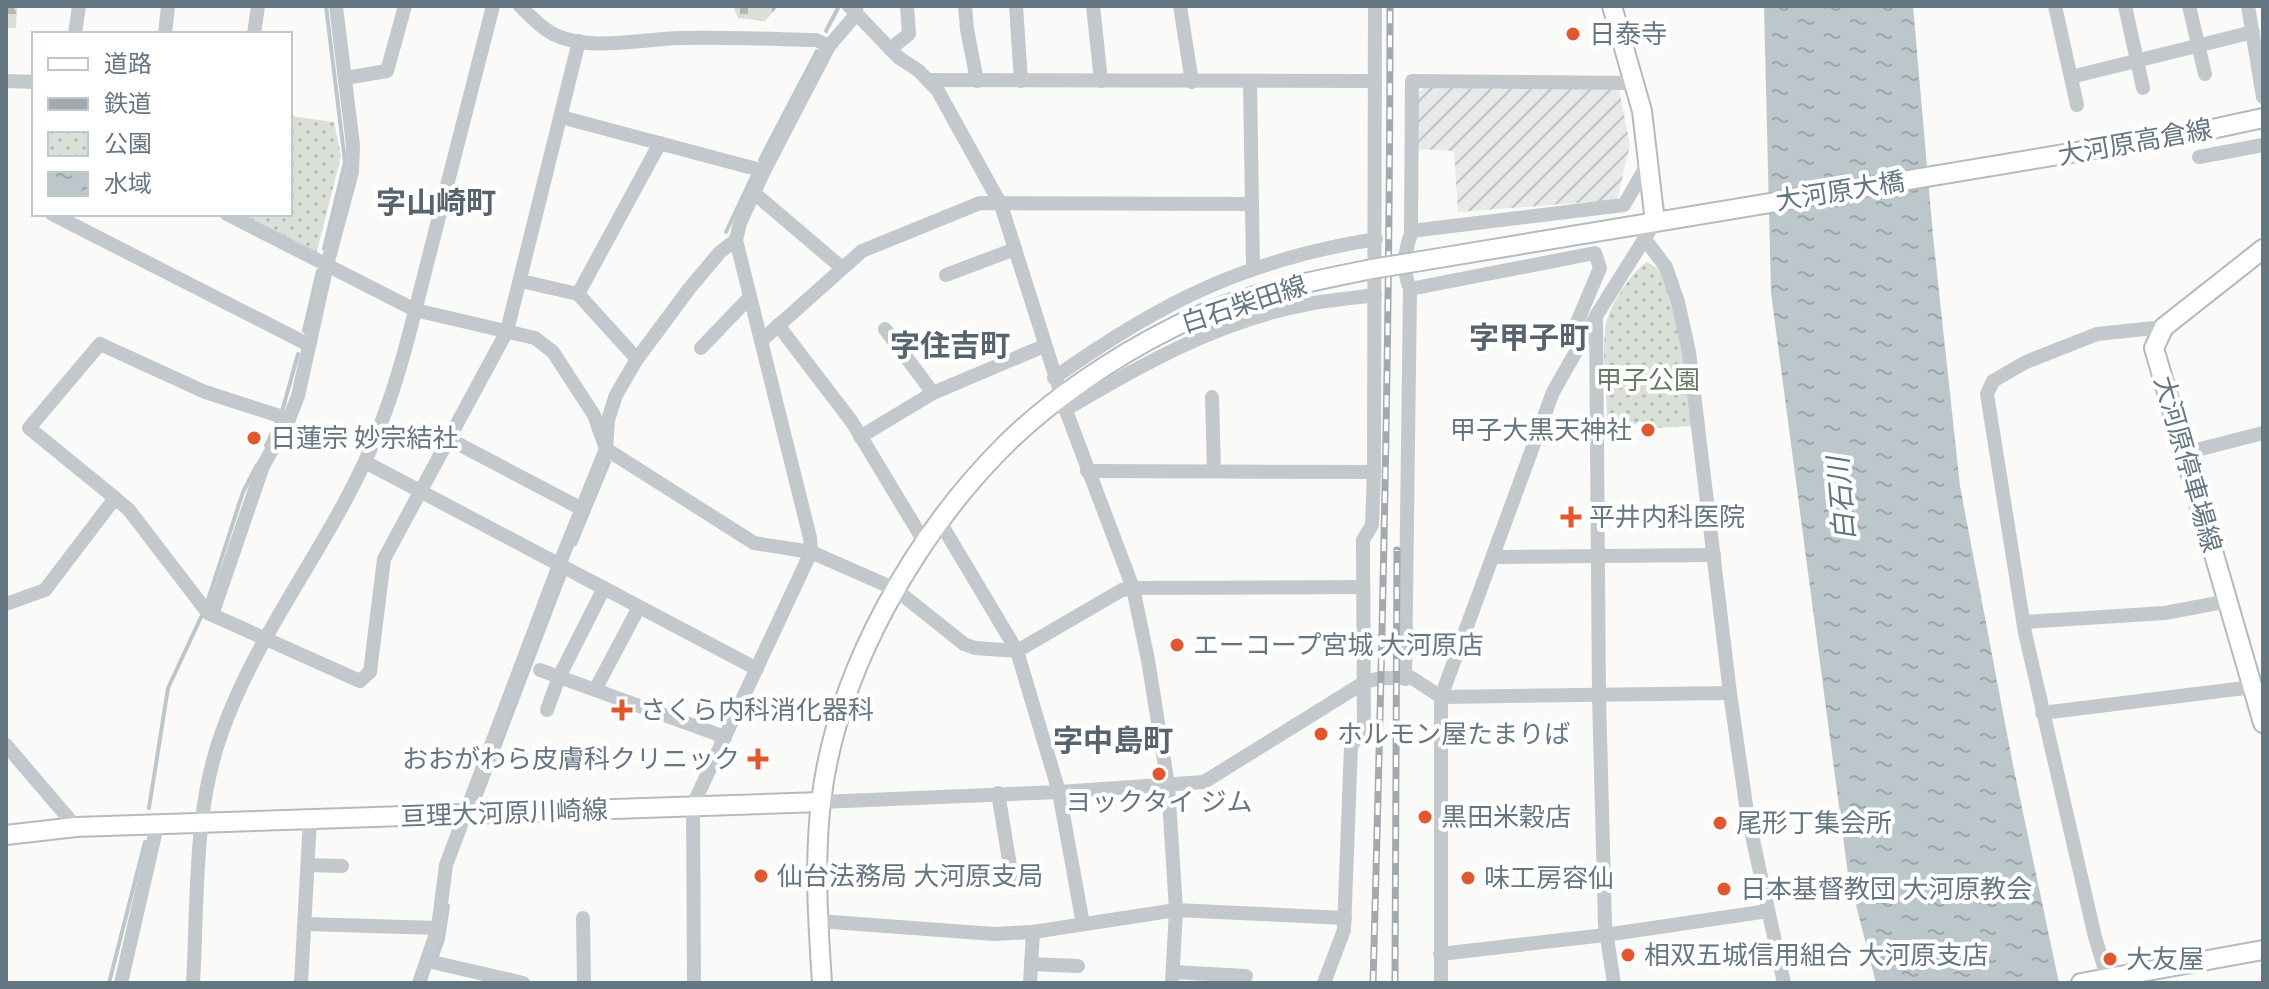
<svg xmlns="http://www.w3.org/2000/svg" width="2269" height="989" font-family="'IBM Plex Sans','Noto Sans JP',sans-serif">
	<style>
		.industrial { fill: url(#industrial-furrows) }
		.forest { fill: url(#forest-firs) }
		.cemetery { fill: url(#cemetery-stones) }
		.park { fill: url(#park-dots) }
		.water { fill: url(#water-ripples) }
		.lines { fill: none; stroke-linecap: round; stroke-linejoin: round }
		.stream { stroke: #bbc7cb; stroke-width: 4 }
		.major-casing { stroke: #b5babe; stroke-width: 22 }
		.minor { stroke: #c3c8cc; stroke-width: 14 }
		.major { stroke: #fff; stroke-width: 18 }
		.rail-casing { stroke: #a2aab0; stroke-width: 7 }
		.rail { stroke: #fff; stroke-width: 4; stroke-dasharray: 12; stroke-linecap: butt }
		.major-bridge-casing { stroke: #b5babe; stroke-width: 22; stroke-linecap: butt }
		.major-bridge { stroke: #fff; stroke-width: 18 }
		.poi-dot { fill: #e4572e; stroke: #fff; stroke-width: 3 }
		.labels { text-anchor: middle; stroke-width: 8; stroke-linejoin: round; paint-order: stroke }
		.poi-label { font-size: 26px; fill: #657683; stroke: #fff; text-anchor: start }
		.street-label { font-size: 26px; fill: #657683; stroke: #fff }
		.park-label { font-size: 26px; fill: #687a64; stroke: #fff }
		.water-label { font-size: 28px; font-style: italic; fill: #60757c; stroke: #fff }
		.quarter-label { font-size: 30px; font-weight: bold; fill: #57646e; stroke: #fff }
	</style>
	<defs>
		<pattern id="industrial-furrows" width="10" height="10" patternUnits="userSpaceOnUse" patternTransform="scale(2)"><rect width="10" height="10" fill="#e8e9e9"/><path d="M-1 1l2-2M0 10L10 0M9 11l2-2" fill="none" stroke="#c0c1c2"/></pattern>
		<pattern id="forest-firs" width="22" height="20" patternUnits="userSpaceOnUse" patternTransform="scale(2)"><rect width="22" height="20" fill="#dadfd7"/><path d="M5 1l3.5 6h-7zM16 11l3.5 6h-7z" fill="#b4b9b4"/></pattern>
		<pattern id="cemetery-stones" width="16" height="16" patternUnits="userSpaceOnUse" patternTransform="scale(2)"><rect width="16" height="16" fill="#dadfd7"/><path d="M2 7V4a2 2 0 0 1 4 0v3zM10 15v-3a2 2 0 0 1 4 0v3z" fill="#b4b9b4"/></pattern>
		<pattern id="park-dots" width="8" height="8" patternUnits="userSpaceOnUse" patternTransform="scale(2)"><rect width="8" height="8" fill="#dadfd7"/><path d="M2 2h.1M6 6h.1" fill="none" stroke="#b4b9b4" stroke-width="1.8" stroke-linecap="round"/></pattern>
		<pattern id="water-ripples" width="26" height="14" patternUnits="userSpaceOnUse" patternTransform="scale(2)"><rect width="26" height="14" fill="#bbc7cb"/><path d="M2 4q2-2 4 0t4 0M15 11q2-2 4 0t4 0" fill="none" stroke="#9ca6aa"/></pattern>
	</defs>
	<rect width="100%" height="100%" fill="#fafaf8"/>
	<polygon class="industrial" points="1423,88 1619,89 1630,145 1617,200 1458,212 1454,151 1416,149 1417,95"/>
	<polygon class="forest" points="6,6 17,6 16,28 6,28"/>
	<polygon class="cemetery" points="733,6 778,6 765,21 738,18"/>
	<g class="park">
		<polygon points="290,116 334,122 341,156 316,255 241,214 290,214"/>
		<path d="M 1647,262 L 1662,271 C 1680,322 1687,372 1693,426 L 1653,428 L 1640,421 L 1626,432 L 1608,431 C 1607,398 1602,363 1605,330 C 1606,310 1631,272 1647,262 Z"/>
	</g>
	<polygon class="water" points="1764,6 1913,6 1933,236 1960,486 2012,760 2059,983 1876,983 1848,874 1771,293"/>
	<g class="lines">
		<g class="stream">
			<polyline points="826,31 838,8"/>
			<polyline points="760,160 817,51"/>
			<polyline points="726,232 752,177"/>
			<polyline points="324,249 345,162 326,6"/>
			<polyline points="304,331 318,271"/>
			<polyline points="266,446 283,408 298,354"/>
			<polyline points="575,544 609,462"/>
			<polyline points="207,603 243,492 257,465"/>
			<polyline points="481,795 565,574"/>
			<polyline points="149,808 168,688 202,615"/>
			<polyline points="436,959 443,939 448,906"/>
			<polyline points="109,983 145,842"/>
		</g>
		<defs>
			<g id="major">
				<polyline points="1612,6 1642,111 1655,222"/>
				<polyline points="2263,249 2164,327 2154,348 2263,723"/>
				<polyline points="1421,261 2203,131 2263,118"/>
				<polyline points="6,835 76,827 821,802"/>
				<path d="M 822,983 C 818,923 814,862 821,802 C 836,672 915,534 1007,443 C 1052,399 1114,357 1170,329 C 1234,296 1302,283 1372,269"/>
				<polyline points="2081,983 2263,950"/>
			</g>
		</defs>
		<use href="#major" class="major-casing"/>
		<g class="minor">
			<path d="M 520,6 C 530,16 540,27 553,34 C 588,52 642,39 680,38 C 725,37 771,39 816,40 L 829,46"/>
			<polyline points="849,6 898,57 919,71 938,91 1001,205 1068,416 1133,588 1148,660 1168,785 1176,910 1172,983"/>
			<polyline points="965,6 967,29 977,81"/>
			<polyline points="1016,6 1021,81"/>
			<polyline points="1093,6 1101,81"/>
			<polyline points="1180,6 1192,82"/>
			<polyline points="2055,6 2077,105"/>
			<polyline points="2125,6 2143,88"/>
			<polyline points="2189,6 2205,74"/>
			<polyline points="2248,6 2263,97"/>
			<polyline points="75,34 79,6"/>
			<polyline points="165,34 168,6"/>
			<polyline points="254,34 258,6"/>
			<polyline points="890,49 909,34 907,6"/>
			<polyline points="2071,77 2253,32"/>
			<polyline points="345,78 387,71 405,6"/>
			<polyline points="929,80 1375,81"/>
			<polyline points="6,81 34,82"/>
			<polyline points="1250,82 1253,268"/>
			<polyline points="561,117 764,171"/>
			<polyline points="2199,157 2263,145"/>
			<polyline points="754,193 841,267"/>
			<polyline points="52,214 309,345"/>
			<polyline points="227,214 415,310 535,338 553,352 594,415 606,449 754,543 811,552 886,585 905,597 964,644 975,648 1017,651 1122,590 1133,588 1363,587"/>
			<polyline points="1411,231 1624,205 1647,165"/>
			<polyline points="1644,238 1666,267 1678,302 1689,352 1730,693 1747,812 1784,983"/>
			<polyline points="946,275 1015,249"/>
			<polyline points="521,281 578,294 637,359"/>
			<polyline points="1410,289 1595,253 1600,268 1576,325 1582,342"/>
			<polyline points="578,294 660,143"/>
			<polyline points="778,325 852,422 925,543"/>
			<polyline points="885,329 933,393"/>
			<polyline points="761,341 862,251 980,203 1252,204"/>
			<polyline points="701,348 749,298"/>
			<path d="M 1054,378 C 1161,302 1245,260 1376,239"/>
			<polyline points="1212,397 1214,471"/>
			<path d="M 1065,410 C 1142,364 1219,321 1308,304 C 1330,300 1353,298 1375,295"/>
			<polyline points="860,437 933,393 1044,346"/>
			<polyline points="449,439 582,509"/>
			<polyline points="2185,453 2263,433"/>
			<polyline points="365,462 757,669"/>
			<polyline points="1087,471 1374,472"/>
			<polyline points="115,498 29,428 100,344 205,392 289,419"/>
			<polyline points="940,522 1017,651 1059,792 1083,924"/>
			<polyline points="1493,557 1714,555"/>
			<polyline points="6,604 45,590 115,498 129,510 208,613 360,681 370,672 384,559 507,331 579,41"/>
			<polyline points="212,615 263,466 289,419 298,396 327,265 352,172 353,145 336,6"/>
			<polyline points="2024,622 2165,613 2228,601"/>
			<polyline points="540,670 725,737"/>
			<path d="M 1405,679 L 1410,289 C 1403,271 1404,252 1411,234 L 1412,81 L 1635,83"/>
			<polyline points="595,690 639,607"/>
			<polyline points="547,710 559,677 604,588"/>
			<polyline points="2042,713 2253,687"/>
			<polyline points="6,745 76,827"/>
			<polyline points="998,793 1013,884"/>
			<polyline points="821,802 1059,792 1204,782 1365,682 1381,678 1412,678 1441,697 1730,693"/>
			<polyline points="308,865 342,866"/>
			<polyline points="583,918 584,983"/>
			<polyline points="818,921 994,934 1033,932 1176,910 1345,918"/>
			<polyline points="305,924 438,928"/>
			<polyline points="1440,954 1605,935 1768,911"/>
			<polyline points="428,961 523,983"/>
			<polyline points="1031,964 1078,966"/>
			<polyline points="1173,972 1246,976"/>
			<polyline points="121,983 157,826"/>
			<path d="M 193,983 C 198,900 193,811 222,732 C 261,623 339,534 380,426 C 402,370 415,310 430,252 C 451,170 472,88 493,6"/>
			<polyline points="301,983 310,819"/>
			<polyline points="419,983 438,928 446,865 559,565 606,449 608,420 616,395 637,359 689,289 720,252 736,240"/>
			<polyline points="694,983 693,805 811,552 810,538 736,240 740,223 764,171 829,46 853,18 857,6"/>
			<polyline points="1030,983 1033,932"/>
			<polyline points="1324,983 1344,930 1351,746 1364,727 1363,540 1372,525 1374,472 1375,6"/>
			<polyline points="1441,983 1441,697 1553,392 1594,320"/>
			<polyline points="1614,983 1605,925 1599,696 1596,316 1655,222"/>
			<polyline points="2109,983 2095,937 2025,633 1987,394 1993,381 2026,362 2097,334 2164,327"/>
		</g>
		<use href="#major" class="major"/>
		<defs>
			<g id="rail">
				<path d="M 1373,983 C 1382,657 1390,332 1390,6"/>
				<polyline points="1395,983 1397,550"/>
			</g>
		</defs>
		<use href="#rail" class="rail-casing"/>
		<use href="#rail" class="rail"/>
		<defs>
			<polyline id="major-bridge" points="1372,269 1421,261"/>
		</defs>
		<use href="#major-bridge" class="major-bridge-casing"/>
		<use href="#major-bridge" class="major-bridge"/>
	</g>
	<g class="poi-dot">
		<circle cx="1573" cy="34" r="8"/>
		<circle cx="1648" cy="430" r="8"/>
		<circle cx="254" cy="438" r="8"/>
		<path d="M1567 505h8v8h8v8h-8v8h-8v-8h-8v-8h8z"/>
		<circle cx="1177" cy="645" r="8"/>
		<path d="M618 698h8v8h8v8h-8v8h-8v-8h-8v-8h8z"/>
		<circle cx="1321" cy="734" r="8"/>
		<path d="M754 747h8v8h8v8h-8v8h-8v-8h-8v-8h8z"/>
		<circle cx="1159" cy="774" r="8"/>
		<circle cx="1425" cy="817" r="8"/>
		<circle cx="1720" cy="823" r="8"/>
		<circle cx="761" cy="876" r="8"/>
		<circle cx="1468" cy="878" r="8"/>
		<circle cx="1724" cy="889" r="8"/>
		<circle cx="1628" cy="955" r="8"/>
		<circle cx="2110" cy="959" r="8"/>
	</g>
	<g class="labels">
		<g class="poi-label">
			<text x="1589" y="43">日泰寺</text>
			<text x="1632" y="439" text-anchor="end">甲子大黒天神社</text>
			<text x="270" y="447">日蓮宗 妙宗結社</text>
			<text x="1589" y="526">平井内科医院</text>
			<text x="1193" y="654">エーコープ宮城 大河原店</text>
			<text x="640" y="719">さくら内科消化器科</text>
			<text x="1337" y="743">ホルモン屋たまりば</text>
			<text x="740" y="768" text-anchor="end">おおがわら皮膚科クリニック</text>
			<text x="1159" y="811" text-anchor="middle">ヨックタイ ジム</text>
			<text x="1441" y="826">黒田米穀店</text>
			<text x="1736" y="832">尾形丁集会所</text>
			<text x="777" y="885">仙台法務局 大河原支局</text>
			<text x="1484" y="887">味工房容仙</text>
			<text x="1740" y="898">日本基督教団 大河原教会</text>
			<text x="1644" y="964">相双五城信用組合 大河原支店</text>
			<text x="2126" y="968">大友屋</text>
		</g>
		<g class="street-label">
			<text transform="translate(2135 142) rotate(-10)" y="9">大河原高倉線</text>
			<text transform="translate(1840 191) rotate(-9)" y="9">大河原大橋</text>
			<text transform="translate(1244 304) rotate(-18)" y="9">白石柴田線</text>
			<text transform="translate(2188 464) rotate(74)" y="9">大河原停車場線</text>
			<text transform="translate(504 813) rotate(-2)" y="9">亘理大河原川崎線</text>
		</g>
		<g class="park-label">
			<text x="1648" y="389">甲子公園</text>
		</g>
		<g class="water-label">
			<text transform="translate(1841 499) rotate(-95)" y="10">白石川</text>
		</g>
		<g class="quarter-label">
			<text x="436" y="213">字山崎町</text>
			<text x="1529" y="348">字甲子町</text>
			<text x="950" y="356">字住吉町</text>
			<text x="1113" y="751">字中島町</text>
		</g>
	</g>
	<rect width="2269" height="989" fill="none" stroke="#657683" stroke-width="16"/>
	<rect x="32" y="32" width="260" height="184" fill="#ffffff" stroke="#c1c8cd" stroke-width="2"/>
	<rect x="48" y="58" width="40" height="12" fill="#ffffff" stroke="#c1c8cd" stroke-width="2"/>
	<text x="104" y="72" font-size="24" fill="#657683">道路</text>
	<rect x="48" y="98" width="40" height="12" fill="#a2aab0" stroke="#c1c8cd" stroke-width="2"/>
	<text x="104" y="112" font-size="24" fill="#657683">鉄道</text>
	<rect x="48" y="132" width="40" height="24" fill="url(#park-dots)" stroke="#c1c8cd" stroke-width="2"/>
	<text x="104" y="152" font-size="24" fill="#657683">公園</text>
	<rect x="48" y="172" width="40" height="24" fill="url(#water-ripples)" stroke="#c1c8cd" stroke-width="2"/>
	<text x="104" y="192" font-size="24" fill="#657683">水域</text>
</svg>
